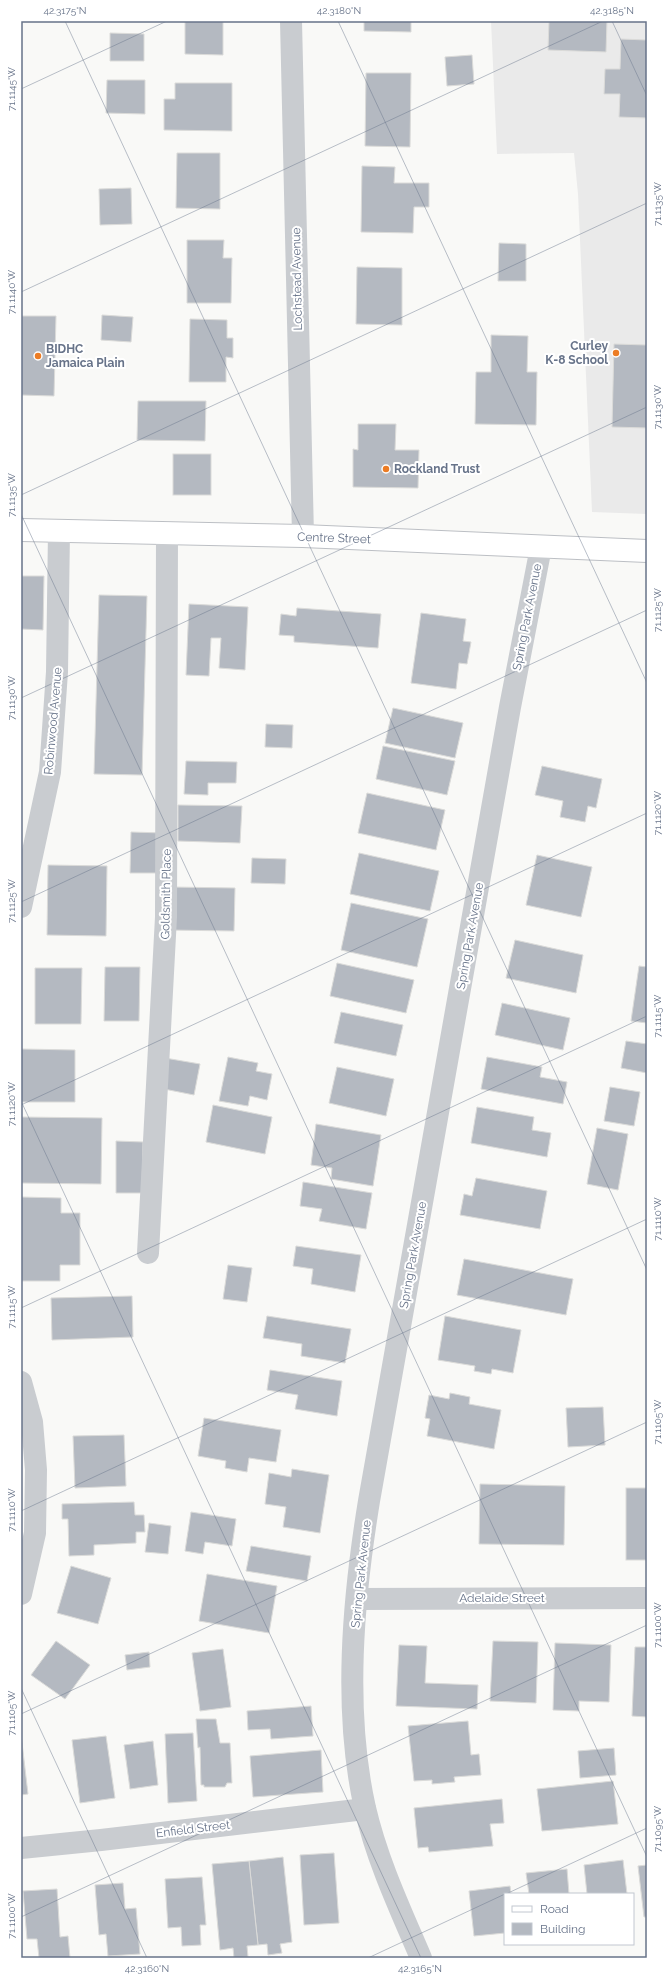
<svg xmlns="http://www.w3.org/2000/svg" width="668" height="1979" font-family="Raleway,sans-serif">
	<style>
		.built { fill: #eaeaea }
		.building { fill: #b4b9c1; stroke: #dbdbd9 }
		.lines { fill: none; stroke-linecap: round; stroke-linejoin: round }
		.major-casing { stroke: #bcbfc4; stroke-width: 24 }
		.minor { stroke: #c9ccd0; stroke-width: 22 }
		.major { stroke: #fff; stroke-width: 22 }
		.ticks { fill: none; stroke: #677389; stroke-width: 1; stroke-opacity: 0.45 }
		.poi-dot { fill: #ec7c24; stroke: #fff; stroke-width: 1.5 }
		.labels { text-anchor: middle; stroke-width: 4; stroke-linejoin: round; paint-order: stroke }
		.street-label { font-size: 12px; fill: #677389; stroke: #fff }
		.poi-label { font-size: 12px; font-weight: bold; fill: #677389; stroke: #fff; text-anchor: start }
		.neatline { fill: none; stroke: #677389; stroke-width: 1.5 }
		.ticks-label { font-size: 10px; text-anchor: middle; fill: #677389 }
	</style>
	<rect width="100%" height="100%" fill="#f9f9f7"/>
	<polygon class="built" points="491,21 647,21 647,514 592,512 578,194 574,153 497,154"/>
	<g class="building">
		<polygon points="185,21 223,21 223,55 185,54"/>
		<polygon points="364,21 411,21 411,32 364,31"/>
		<polygon points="549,21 607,21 606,52 548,50"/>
		<polygon points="110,33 144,34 144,61 110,61"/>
		<polygon points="621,39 647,40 647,118 619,117 620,94 604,94 605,69 620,69"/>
		<polygon points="472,55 474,84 447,86 445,57"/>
		<polygon points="366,73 411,73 410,147 365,146"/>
		<polygon points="107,80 145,80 145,114 106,113"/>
		<polygon points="175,83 232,83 232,131 164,130 164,99 175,99"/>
		<polygon points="177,153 220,153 220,209 176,208"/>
		<polygon points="362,166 395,167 394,183 429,183 429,207 414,207 413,233 361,232"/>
		<polygon points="131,188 132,224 100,225 99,189"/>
		<polygon points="187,240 224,240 223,258 232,258 231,303 187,303"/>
		<polygon points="499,243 526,244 526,281 498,281"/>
		<polygon points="357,267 402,268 402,325 356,324"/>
		<polygon points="102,315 133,317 131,342 101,340"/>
		<polygon points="21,316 56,316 54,396 21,395"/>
		<polygon points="190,319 227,320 227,338 233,338 233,358 226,357 226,382 189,382"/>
		<polygon points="491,335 528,336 527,372 537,372 536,425 475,424 476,372 491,372"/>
		<polygon points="614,344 647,345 647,428 612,427"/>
		<polygon points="138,401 206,401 205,441 137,440"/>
		<polygon points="358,424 396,424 395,450 419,450 418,488 353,487 353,449 358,450"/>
		<rect x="173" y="454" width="38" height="41"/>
		<polygon points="21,576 44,576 43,630 21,629"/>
		<polygon points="99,595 147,596 142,775 94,774"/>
		<polygon points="189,604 248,607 245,670 219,668 221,638 211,638 209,676 186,675"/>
		<polygon points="297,608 381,614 378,648 294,642 294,636 279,635 281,614 296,616"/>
		<polygon points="421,613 466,619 463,641 471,642 467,664 459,663 456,689 411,683"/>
		<polygon points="393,708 463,723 455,758 385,743"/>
		<polygon points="266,724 293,725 292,748 265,747"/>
		<polygon points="383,746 455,761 447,795 376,779"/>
		<polygon points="186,761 237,762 236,783 208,783 208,795 184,794"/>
		<polygon points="542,766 602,779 596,808 588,806 585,822 560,817 563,801 535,795"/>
		<polygon points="367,793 445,810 436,850 358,833"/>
		<polygon points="178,805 242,806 240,843 178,841"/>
		<polygon points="131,832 163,833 162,873 130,873"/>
		<polygon points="359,853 439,871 430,911 350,894"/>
		<polygon points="537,855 592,867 581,917 526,905"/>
		<polygon points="252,858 286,859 285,884 251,883"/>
		<polygon points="48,865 107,866 106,936 47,935"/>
		<polygon points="171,887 235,888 234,931 169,930"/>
		<polygon points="351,903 428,919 417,967 341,950"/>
		<polygon points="515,940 583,955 576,993 506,978"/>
		<polygon points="337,963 414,980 406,1013 330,996"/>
		<polygon points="639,966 647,967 647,1023 631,1021"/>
		<polygon points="105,967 140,967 139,1021 104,1021"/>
		<polygon points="35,968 82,968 81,1024 35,1024"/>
		<polygon points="502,1003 570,1018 563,1050 495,1035"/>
		<polygon points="341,1012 403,1025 396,1056 334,1043"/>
		<polygon points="626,1041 647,1044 647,1073 621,1068"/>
		<polygon points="21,1049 75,1050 75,1102 21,1102"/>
		<polygon points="228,1057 258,1063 256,1071 272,1074 267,1100 250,1096 248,1106 219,1101"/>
		<polygon points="487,1057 542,1067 540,1077 567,1082 563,1104 481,1089"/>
		<polygon points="165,1058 200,1064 194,1095 159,1088"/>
		<polygon points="337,1067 394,1079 386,1116 329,1103"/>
		<polygon points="610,1087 640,1092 634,1126 604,1121"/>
		<polygon points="213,1105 272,1117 265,1154 206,1142"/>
		<polygon points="477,1107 534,1117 532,1130 551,1133 547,1157 471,1143"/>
		<polygon points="21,1117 102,1118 101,1184 21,1183"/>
		<polygon points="316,1124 381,1135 373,1186 331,1179 332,1168 311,1165"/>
		<polygon points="597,1128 628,1134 618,1190 587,1184"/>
		<polygon points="116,1141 143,1142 142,1193 116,1193"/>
		<polygon points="476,1178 547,1191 540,1229 460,1215 464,1194 472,1196"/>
		<polygon points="303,1182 372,1193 366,1229 319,1221 322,1209 300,1206"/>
		<polygon points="21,1197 61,1198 61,1213 80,1213 80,1265 60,1265 60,1281 21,1281"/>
		<polygon points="296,1246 361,1255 355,1292 311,1284 313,1269 293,1266"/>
		<polygon points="464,1259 573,1279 566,1315 457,1295"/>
		<polygon points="228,1265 252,1268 247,1302 223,1299"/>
		<polygon points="132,1296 133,1337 52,1340 51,1298"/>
		<polygon points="267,1316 351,1329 345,1363 301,1356 302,1344 263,1338"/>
		<polygon points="445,1316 521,1330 513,1373 492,1369 491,1374 474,1371 475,1366 438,1360"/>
		<polygon points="270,1370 342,1381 337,1416 295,1409 298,1395 267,1390"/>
		<polygon points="450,1393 470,1397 469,1404 501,1410 494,1449 427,1436 430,1419 425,1418 429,1395 449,1399"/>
		<polygon points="603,1407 605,1445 568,1447 566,1408"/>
		<polygon points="204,1418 281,1430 276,1462 249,1458 247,1472 225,1468 226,1461 198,1456"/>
		<polygon points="124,1435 126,1486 75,1488 73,1436"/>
		<polygon points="292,1469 329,1475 320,1533 283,1527 286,1507 265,1504 269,1473 291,1477"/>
		<polygon points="480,1484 565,1486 564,1545 479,1544"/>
		<rect x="626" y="1488" width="21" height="72"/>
		<polygon points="134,1502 135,1515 144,1515 145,1532 136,1532 136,1543 94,1545 94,1555 69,1556 68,1519 62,1519 62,1504"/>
		<polygon points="191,1512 236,1519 232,1546 205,1542 203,1554 185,1551"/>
		<polygon points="149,1523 171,1526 168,1554 145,1552"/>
		<polygon points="251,1546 311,1556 307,1581 246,1571"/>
		<polygon points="71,1566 111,1578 98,1624 57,1613"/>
		<polygon points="207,1574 277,1586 269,1633 199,1621"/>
		<polygon points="56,1641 90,1665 65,1699 31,1675"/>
		<polygon points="493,1641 538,1642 536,1703 490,1701"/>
		<polygon points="555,1643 611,1645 609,1702 579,1701 579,1711 553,1710"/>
		<polygon points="399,1645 427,1646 425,1683 478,1685 477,1709 396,1706"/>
		<polygon points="635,1647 647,1647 647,1717 632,1716"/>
		<polygon points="223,1649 231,1707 200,1711 192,1653"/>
		<polygon points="149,1652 150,1667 127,1670 125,1655"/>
		<polygon points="311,1706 313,1736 271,1739 270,1729 248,1730 247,1711"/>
		<polygon points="196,1719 216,1719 220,1743 230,1743 232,1783 227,1783 225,1787 204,1787 204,1785 201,1785 200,1747 198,1748"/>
		<polygon points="468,1721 471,1755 479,1754 481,1775 454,1777 455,1782 432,1784 432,1780 414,1781 408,1726"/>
		<polygon points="193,1733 197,1801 168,1803 165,1734"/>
		<polygon points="21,1734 28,1794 21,1795"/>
		<polygon points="106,1736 115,1798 80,1803 72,1740"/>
		<polygon points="153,1741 158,1785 130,1789 124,1745"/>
		<polygon points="614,1748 616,1775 580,1778 578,1751"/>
		<polygon points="321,1750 323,1792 253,1797 250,1756"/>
		<polygon points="613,1781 618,1824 542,1831 537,1789"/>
		<polygon points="502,1799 504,1823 490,1824 493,1846 429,1852 428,1847 418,1848 414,1808"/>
		<polygon points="334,1853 339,1923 304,1925 300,1855"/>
		<polygon points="283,1857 292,1942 280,1944 282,1953 268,1955 267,1944 258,1945 249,1861"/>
		<polygon points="623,1860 627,1894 587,1894 584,1865"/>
		<polygon points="249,1861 258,1945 247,1946 248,1957 234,1958 233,1948 220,1950 212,1864"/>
		<polygon points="647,1865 647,1917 644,1917 638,1866"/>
		<polygon points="567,1869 569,1894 529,1894 526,1873"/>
		<polygon points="202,1877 206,1925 200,1925 201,1945 182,1946 181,1927 168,1928 165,1879"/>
		<polygon points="123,1883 125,1909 136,1908 140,1954 108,1956 106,1934 99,1935 95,1885"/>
		<polygon points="510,1886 511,1894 505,1894 505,1933 474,1936 469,1891"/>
		<polygon points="57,1889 60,1937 68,1936 70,1958 39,1958 37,1939 27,1939 23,1891"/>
	</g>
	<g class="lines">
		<defs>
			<polyline id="major" points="21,530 303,536 647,551"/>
		</defs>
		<use href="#major" class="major-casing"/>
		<g class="minor">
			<polyline points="291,21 303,536"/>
			<polyline points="21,907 50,772 57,672 59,531"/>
			<polyline points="148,1253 166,917 167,533"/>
			<polyline points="21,1382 32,1422 36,1470 35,1533 21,1594"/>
			<polyline points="357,1599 647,1598"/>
			<polyline points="21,1848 101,1840 365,1809"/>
			<path d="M 421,1958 C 400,1909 377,1860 365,1808 C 343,1710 353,1599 369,1501 L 510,707 L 541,547"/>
		</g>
		<use href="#major" class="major"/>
	</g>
	<path class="ticks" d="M 65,21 L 647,1270M 338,21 L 647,683M 612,21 L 647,96M 21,89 L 167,21M 21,292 L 603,21M 21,495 L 647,203M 21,514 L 647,1857M 21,698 L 647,407M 21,902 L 647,610M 21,1101 L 421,1958M 21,1105 L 647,813M 21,1308 L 647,1016M 21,1511 L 647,1219M 21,1688 L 147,1958M 21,1714 L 647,1422M 506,1894 L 647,1828M 21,1917 L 647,1625M 368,1958 L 505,1894"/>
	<g class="poi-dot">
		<circle cx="616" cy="353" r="4"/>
		<circle cx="38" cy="356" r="4"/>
		<circle cx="386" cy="469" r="4"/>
	</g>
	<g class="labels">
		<g class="street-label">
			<text transform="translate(297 279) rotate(-91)" y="4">Lochstead Avenue</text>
			<text transform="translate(334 538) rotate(2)" y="4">Centre Street</text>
			<text transform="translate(527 617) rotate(-79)" y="4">Spring Park Avenue</text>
			<text transform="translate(53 721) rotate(-85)" y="4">Robinwood Avenue</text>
			<text transform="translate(166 894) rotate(-89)" y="4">Goldsmith Place</text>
			<text transform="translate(470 936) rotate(-80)" y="4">Spring Park Avenue</text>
			<text transform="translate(413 1255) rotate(-80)" y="4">Spring Park Avenue</text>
			<text transform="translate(361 1574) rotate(-84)" y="4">Spring Park Avenue</text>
			<text x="502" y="1602">Adelaide Street</text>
			<text transform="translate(193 1829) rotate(-7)" y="4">Enfield Street</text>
		</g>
		<g class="poi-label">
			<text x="608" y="350" text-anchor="end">Curley<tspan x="608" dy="14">K-8 School</tspan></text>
			<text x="46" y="353">BIDHC<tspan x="46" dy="14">Jamaica Plain</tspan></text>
			<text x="394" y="473">Rockland Trust</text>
		</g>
	</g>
	<rect width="668" height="1979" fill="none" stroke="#ffffff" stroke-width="44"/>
	<rect x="504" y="1893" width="130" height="52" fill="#ffffff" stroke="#c2c7d0"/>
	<rect x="512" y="1906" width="20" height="6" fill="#ffffff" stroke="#c2c7d0"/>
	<text x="540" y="1913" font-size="12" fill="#677389">Road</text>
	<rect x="512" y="1923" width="20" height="12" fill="#b4b9c1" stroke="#c2c7d0"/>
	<text x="540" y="1933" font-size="12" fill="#677389">Building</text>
	<rect x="22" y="22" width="624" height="1935" class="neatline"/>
	<g class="ticks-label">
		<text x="65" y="14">42.3175°N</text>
		<text x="339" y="14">42.3180°N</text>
		<text x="612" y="14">42.3185°N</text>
		<text transform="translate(11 89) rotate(-90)" y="4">71.1145°W</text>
		<text transform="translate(657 204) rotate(-90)" y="4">71.1135°W</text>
		<text transform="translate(11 292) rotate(-90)" y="4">71.1140°W</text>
		<text transform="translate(657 407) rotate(-90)" y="4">71.1130°W</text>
		<text transform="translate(11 495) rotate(-90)" y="4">71.1135°W</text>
		<text transform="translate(657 610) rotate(-90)" y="4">71.1125°W</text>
		<text transform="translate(11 698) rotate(-90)" y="4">71.1130°W</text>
		<text transform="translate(657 813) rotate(-90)" y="4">71.1120°W</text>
		<text transform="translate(11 901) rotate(-90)" y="4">71.1125°W</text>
		<text transform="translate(657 1016) rotate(-90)" y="4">71.1115°W</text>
		<text transform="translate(11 1104) rotate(-90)" y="4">71.1120°W</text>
		<text transform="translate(657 1219) rotate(-90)" y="4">71.1110°W</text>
		<text transform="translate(11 1307) rotate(-90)" y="4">71.1115°W</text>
		<text transform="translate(657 1422) rotate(-90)" y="4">71.1105°W</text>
		<text transform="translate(11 1510) rotate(-90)" y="4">71.1110°W</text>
		<text transform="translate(657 1625) rotate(-90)" y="4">71.1100°W</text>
		<text transform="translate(11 1713) rotate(-90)" y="4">71.1105°W</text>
		<text transform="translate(657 1829) rotate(-90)" y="4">71.1095°W</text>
		<text transform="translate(11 1916) rotate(-90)" y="4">71.1100°W</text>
		<text x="147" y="1972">42.3160°N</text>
		<text x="420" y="1972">42.3165°N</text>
	</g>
</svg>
